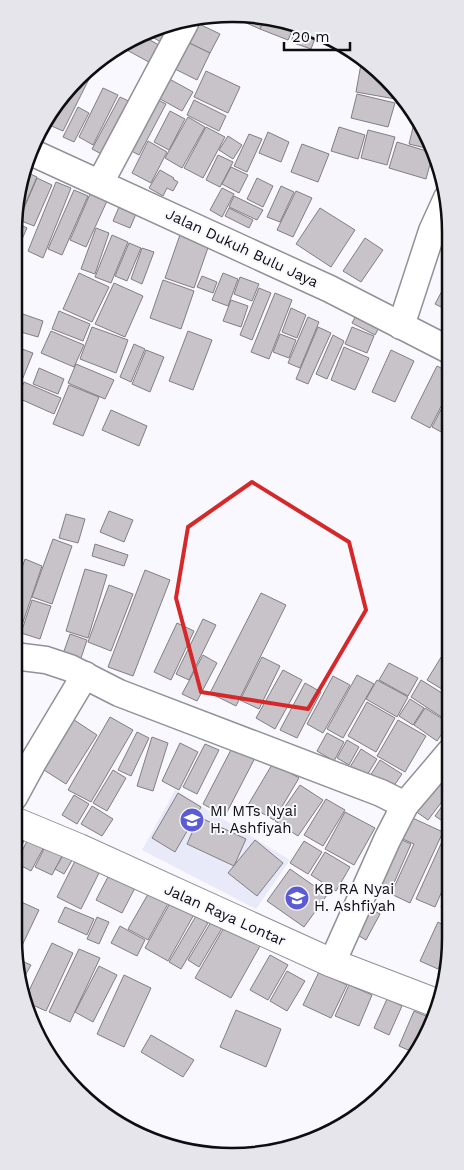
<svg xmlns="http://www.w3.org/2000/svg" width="464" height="1170" font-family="'Work Sans',sans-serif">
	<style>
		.built { fill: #e9eaf9 }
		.building { fill: #c7c3c9; stroke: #817e84 }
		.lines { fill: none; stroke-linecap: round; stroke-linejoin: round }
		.street-casing { stroke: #919298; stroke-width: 29 }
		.secondary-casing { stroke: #919298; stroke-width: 30 }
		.street { stroke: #fff; stroke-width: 26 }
		.secondary { stroke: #fff; stroke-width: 28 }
		.marked { fill: none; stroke: #d62828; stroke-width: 4; stroke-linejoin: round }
		.labels { text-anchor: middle; stroke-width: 4; stroke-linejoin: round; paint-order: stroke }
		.street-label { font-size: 15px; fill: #0d0e10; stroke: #f8f8fe }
		.poi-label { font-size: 15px; fill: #0d0e10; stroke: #f8f8fe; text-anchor: start }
		.rim { fill: none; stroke: #0d0e10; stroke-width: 2.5 }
	</style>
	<rect width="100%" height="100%" fill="#f8f8fe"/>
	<polygon class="built" points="175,790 290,860 256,909 142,850"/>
	<g class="building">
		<polygon points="217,14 231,16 228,22 215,15"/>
		<polygon points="238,17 264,20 260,29 237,19"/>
		<polygon points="264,20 295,24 288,40 260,29"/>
		<polygon points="193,21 220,34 210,53 181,39"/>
		<polygon points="178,25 167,45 146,34"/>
		<polygon points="297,25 302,25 317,33 311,49 291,42"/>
		<polygon points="141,35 166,49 156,66 125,49 130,40 135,36"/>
		<polygon points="181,39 210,53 197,80 167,65"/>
		<polygon points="361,64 371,66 396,88 402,97 401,100 356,92"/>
		<polygon points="95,67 63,131 47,124 68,88"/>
		<polygon points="206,71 240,87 228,113 194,97"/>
		<polygon points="164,76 193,92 182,111 153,95"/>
		<polygon points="103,88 118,95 93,145 79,137"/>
		<polygon points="357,94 395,103 388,127 351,118"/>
		<polygon points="150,96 166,104 139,155 124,147"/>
		<polygon points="120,97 137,105 109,158 92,149"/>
		<polygon points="194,100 226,116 219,131 187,115"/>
		<polygon points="78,107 89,113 74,142 63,137"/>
		<polygon points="170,111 185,119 169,150 154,142"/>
		<polygon points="188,117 205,127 182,168 165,158"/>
		<polygon points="415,119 434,148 434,150 409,144"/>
		<polygon points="206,127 225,137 203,178 184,168"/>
		<polygon points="339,127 365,135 358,159 331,151"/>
		<polygon points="368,130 395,137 387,165 361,158"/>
		<polygon points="268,132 289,142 281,162 259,153"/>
		<polygon points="249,134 262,139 247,172 234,166"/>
		<polygon points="228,136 242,145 233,159 219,150"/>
		<polygon points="148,141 167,152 151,183 132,173"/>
		<polygon points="397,142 433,153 426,179 389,168"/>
		<polygon points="302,144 329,154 318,182 291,172"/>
		<polygon points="218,155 233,162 220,187 206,180"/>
		<polygon points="231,167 248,175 239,193 222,184"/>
		<polygon points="160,170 174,178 173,179 178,182 173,191 167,188 163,196 149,188"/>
		<polygon points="24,171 37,177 19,218 16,217"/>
		<polygon points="37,178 52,185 34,226 19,220"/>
		<polygon points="257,178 273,186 263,207 247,199"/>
		<polygon points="56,182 71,188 43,258 28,251"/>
		<polygon points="281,186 294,192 280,222 267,217"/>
		<polygon points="222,188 234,194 222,217 210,210"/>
		<polygon points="74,190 88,196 62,255 48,249"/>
		<polygon points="296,191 312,198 293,237 277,230"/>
		<polygon points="90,194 107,201 86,247 70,240"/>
		<polygon points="234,196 263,210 257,220 229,207"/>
		<polygon points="119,207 136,214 130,228 113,221"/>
		<polygon points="229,208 253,220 249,228 225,216"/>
		<polygon points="320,208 355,230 331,267 296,244"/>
		<polygon points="448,213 448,243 434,237"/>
		<polygon points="15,222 27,228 18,248 14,247 14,232"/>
		<polygon points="96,228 109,233 95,274 81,269"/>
		<polygon points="182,229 211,239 194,288 165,278"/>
		<polygon points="112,235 128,242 111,283 95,277"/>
		<polygon points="365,238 383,250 361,282 343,271"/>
		<polygon points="129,243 141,248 127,281 115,276"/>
		<polygon points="142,248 154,252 142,284 131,279"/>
		<polygon points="79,273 109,287 92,322 63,309"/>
		<polygon points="223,273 238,279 228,306 212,300"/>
		<polygon points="202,276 217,282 213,293 197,287"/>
		<polygon points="240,277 259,284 252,301 234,294"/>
		<polygon points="449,278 449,311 435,304"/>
		<polygon points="163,280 194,291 181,329 150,318"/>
		<polygon points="114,283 143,296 125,337 95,324"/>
		<polygon points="259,288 271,293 252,340 240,335"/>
		<polygon points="275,293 292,300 269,359 251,352"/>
		<polygon points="231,300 248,306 241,327 223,321"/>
		<polygon points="291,308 306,315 297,338 282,332"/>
		<polygon points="360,308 383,320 375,335 352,323"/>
		<polygon points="59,311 90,324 83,341 52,329"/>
		<polygon points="17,312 43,321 38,337 14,330 14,323"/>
		<polygon points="308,317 319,322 300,368 288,363"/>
		<polygon points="92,327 128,340 116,373 80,359"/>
		<polygon points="318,327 331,333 308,384 296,379"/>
		<polygon points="352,327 374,336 367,353 345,344"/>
		<polygon points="51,331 84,345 74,367 41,353"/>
		<polygon points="188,331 212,340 193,390 169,381"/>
		<polygon points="280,334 296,340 289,358 273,352"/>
		<polygon points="333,335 344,341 327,379 316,374"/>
		<polygon points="134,344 145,349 131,382 120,377"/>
		<polygon points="14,346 33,353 20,385 14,382"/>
		<polygon points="344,347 369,358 355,390 331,380"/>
		<polygon points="146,350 164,357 150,392 132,384"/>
		<polygon points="391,350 414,361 395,402 372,392"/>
		<polygon points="76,364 114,380 105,399 68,383"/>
		<polygon points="437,366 449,372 449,391 430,428 411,418"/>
		<polygon points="39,368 64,379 58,394 33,384"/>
		<polygon points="24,382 61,398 54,414 18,398"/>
		<polygon points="69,385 99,397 83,436 53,424"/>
		<polygon points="449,394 449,432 447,435 432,427"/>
		<polygon points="111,410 147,426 139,446 102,430"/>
		<polygon points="109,511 133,520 124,542 100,532"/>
		<polygon points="66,514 85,519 78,543 59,538"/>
		<polygon points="53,539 72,546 52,604 32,597"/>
		<polygon points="95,544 128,555 124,566 92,556"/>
		<polygon points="25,559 42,566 21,628 14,625 14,591"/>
		<polygon points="14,561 21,563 14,585"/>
		<polygon points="85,569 107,575 88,638 66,631"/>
		<polygon points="145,570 170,580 133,676 108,667"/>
		<polygon points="109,585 133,594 111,651 88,642"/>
		<polygon points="261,593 286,605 236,706 210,693"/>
		<polygon points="32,600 51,606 40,639 21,633"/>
		<polygon points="203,619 216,625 189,680 176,674"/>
		<polygon points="177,623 194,631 171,680 154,672"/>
		<polygon points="70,634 87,640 80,661 63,654"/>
		<polygon points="448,646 449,647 450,694 427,680"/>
		<polygon points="203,655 217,663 197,701 182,694"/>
		<polygon points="262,657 280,666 259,709 240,700"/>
		<polygon points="389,663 418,678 408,696 379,680"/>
		<polygon points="283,670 302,680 275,729 256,718"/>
		<polygon points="357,675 374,684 343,738 327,729"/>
		<polygon points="333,676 350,685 323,733 307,724"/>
		<polygon points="377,680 408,697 397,717 366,699"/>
		<polygon points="421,680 450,698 450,707 443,718 411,697"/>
		<polygon points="305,683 321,692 297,738 280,730"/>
		<polygon points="410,699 424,708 413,725 399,716"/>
		<polygon points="367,702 395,718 376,752 348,736"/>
		<polygon points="425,708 449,723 437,741 414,725"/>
		<polygon points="65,714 97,735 66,784 33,763"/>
		<polygon points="110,717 133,730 91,802 68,790"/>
		<polygon points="398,720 426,736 405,772 377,756"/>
		<polygon points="137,732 149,738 131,776 118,770"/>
		<polygon points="327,733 344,742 334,761 317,751"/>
		<polygon points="152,737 168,743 153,791 137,786"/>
		<polygon points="347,740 359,747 349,765 337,758"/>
		<polygon points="180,743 198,752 179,790 162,781"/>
		<polygon points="205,744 219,750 197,794 183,787"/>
		<polygon points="234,744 256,756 225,816 203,804"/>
		<polygon points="361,749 377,759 366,777 350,767"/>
		<polygon points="380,760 402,774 391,790 370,776"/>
		<polygon points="273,763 299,778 274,820 248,805"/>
		<polygon points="113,770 126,778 107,811 93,803"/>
		<polygon points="433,778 450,791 428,820 411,808"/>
		<polygon points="300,785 323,800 298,836 275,821"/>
		<polygon points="178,793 201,807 175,852 152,838"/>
		<polygon points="74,795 89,804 77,824 62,815"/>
		<polygon points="450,795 450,826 435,816"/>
		<polygon points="326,799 345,810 323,846 304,835"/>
		<polygon points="92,806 113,819 102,836 81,824"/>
		<polygon points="345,812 375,828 354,865 325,849"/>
		<polygon points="406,815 443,832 410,903 391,894 414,844 396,836"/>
		<polygon points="199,817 246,839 234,866 187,844"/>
		<polygon points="14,831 26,837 14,860"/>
		<polygon points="445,835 450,837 450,873 435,907 416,899"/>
		<polygon points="393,836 411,844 390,892 372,884"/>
		<polygon points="29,837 45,845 31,871 16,863"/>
		<polygon points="255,840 283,863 257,896 228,873"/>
		<polygon points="304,841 322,852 308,874 290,863"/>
		<polygon points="45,847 62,856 52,875 35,867"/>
		<polygon points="65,852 74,857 64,874 55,869"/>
		<polygon points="325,852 350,867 336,891 311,875"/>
		<polygon points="76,859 100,871 81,909 57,897"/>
		<polygon points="290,869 327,895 304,927 267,901"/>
		<polygon points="111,871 137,884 122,913 96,900"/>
		<polygon points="450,886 450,911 441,907"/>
		<polygon points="151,889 170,900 148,940 128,929"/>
		<polygon points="174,896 197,909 168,961 145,948"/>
		<polygon points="19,901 39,910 17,956 14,938 14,911"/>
		<polygon points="361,904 380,914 366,940 349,930"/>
		<polygon points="65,907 94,919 87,935 58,922"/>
		<polygon points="196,916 208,923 181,969 169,962"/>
		<polygon points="97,917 109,922 99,944 87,939"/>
		<polygon points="214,917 225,923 199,967 188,960"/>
		<polygon points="438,922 450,929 449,947 438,969 420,961"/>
		<polygon points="120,926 145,940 137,956 111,943"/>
		<polygon points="225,926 260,946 231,998 195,978"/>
		<polygon points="52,943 73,953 46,1011 24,1001"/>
		<polygon points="79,949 100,958 70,1022 49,1012"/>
		<polygon points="270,955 288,965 268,1000 250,990"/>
		<polygon points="17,959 31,965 21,983"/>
		<polygon points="99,966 117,975 93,1022 75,1012"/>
		<polygon points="287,971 305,981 287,1011 270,1001"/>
		<polygon points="319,972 347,985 331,1018 303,1005"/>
		<polygon points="124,975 151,988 124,1047 97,1034"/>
		<polygon points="349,985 372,995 359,1026 335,1016"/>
		<polygon points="387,999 402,1006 389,1035 374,1028"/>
		<polygon points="236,1010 281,1029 266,1067 220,1047"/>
		<polygon points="414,1011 433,1019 415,1053 399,1046"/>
		<polygon points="151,1035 194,1060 183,1077 141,1052"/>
	</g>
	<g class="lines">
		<defs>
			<g id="street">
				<polyline points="31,152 330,289 449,350"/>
				<polyline points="100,183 185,23"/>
				<polyline points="401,326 432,231 447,198"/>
				<polyline points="14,656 46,660 70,668 119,693 381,793 405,805"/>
				<polyline points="14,797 33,762 85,675"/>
				<polyline points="332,963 387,840 405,805 450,752"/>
			</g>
			<polyline id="secondary" points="14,821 79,848 332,963 439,1004"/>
		</defs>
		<use href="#street" class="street-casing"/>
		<use href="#secondary" class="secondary-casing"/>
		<use href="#street" class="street"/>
		<use href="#secondary" class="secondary"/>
	</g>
	<path class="marked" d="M 252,482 L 349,542 L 366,610 L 308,709 L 201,692 L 176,598 L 188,527 Z"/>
	<defs>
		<symbol id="school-disc" viewBox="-11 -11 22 22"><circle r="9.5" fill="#5b5cd4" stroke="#f8f8fe"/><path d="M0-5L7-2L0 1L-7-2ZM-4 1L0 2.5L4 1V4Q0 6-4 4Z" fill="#fff"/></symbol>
	</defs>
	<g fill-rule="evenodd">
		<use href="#school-disc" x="178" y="806" width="28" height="28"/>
		<use href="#school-disc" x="283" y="884" width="28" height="28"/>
	</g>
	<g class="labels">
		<g class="street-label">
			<text transform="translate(242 248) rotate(25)" y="5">Jalan Dukuh Bulu Jaya</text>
			<text transform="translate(225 915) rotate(24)" y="5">Jalan Raya Lontar</text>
		</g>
		<g class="poi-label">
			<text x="210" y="816">MI MTs Nyai<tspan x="210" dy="17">H. Ashfiyah</tspan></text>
			<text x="314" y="894">KB RA Nyai<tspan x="314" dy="17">H. Ashfiyah</tspan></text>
		</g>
	</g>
	<path d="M0 0H464V1170H0ZM232 22H232A210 210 0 0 1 442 232V938A210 210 0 0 1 232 1148H232A210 210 0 0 1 22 938V232A210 210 0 0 1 232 22Z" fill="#e5e5eb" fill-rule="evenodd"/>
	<path class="rim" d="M232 22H232A210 210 0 0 1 442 232V938A210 210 0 0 1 232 1148H232A210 210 0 0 1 22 938V232A210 210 0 0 1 232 22Z"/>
	<path d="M284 42v8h66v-8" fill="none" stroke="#0d0e10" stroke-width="2.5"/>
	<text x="292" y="42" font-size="15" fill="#0d0e10" stroke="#f8f8fe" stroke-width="4" paint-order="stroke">20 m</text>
</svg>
